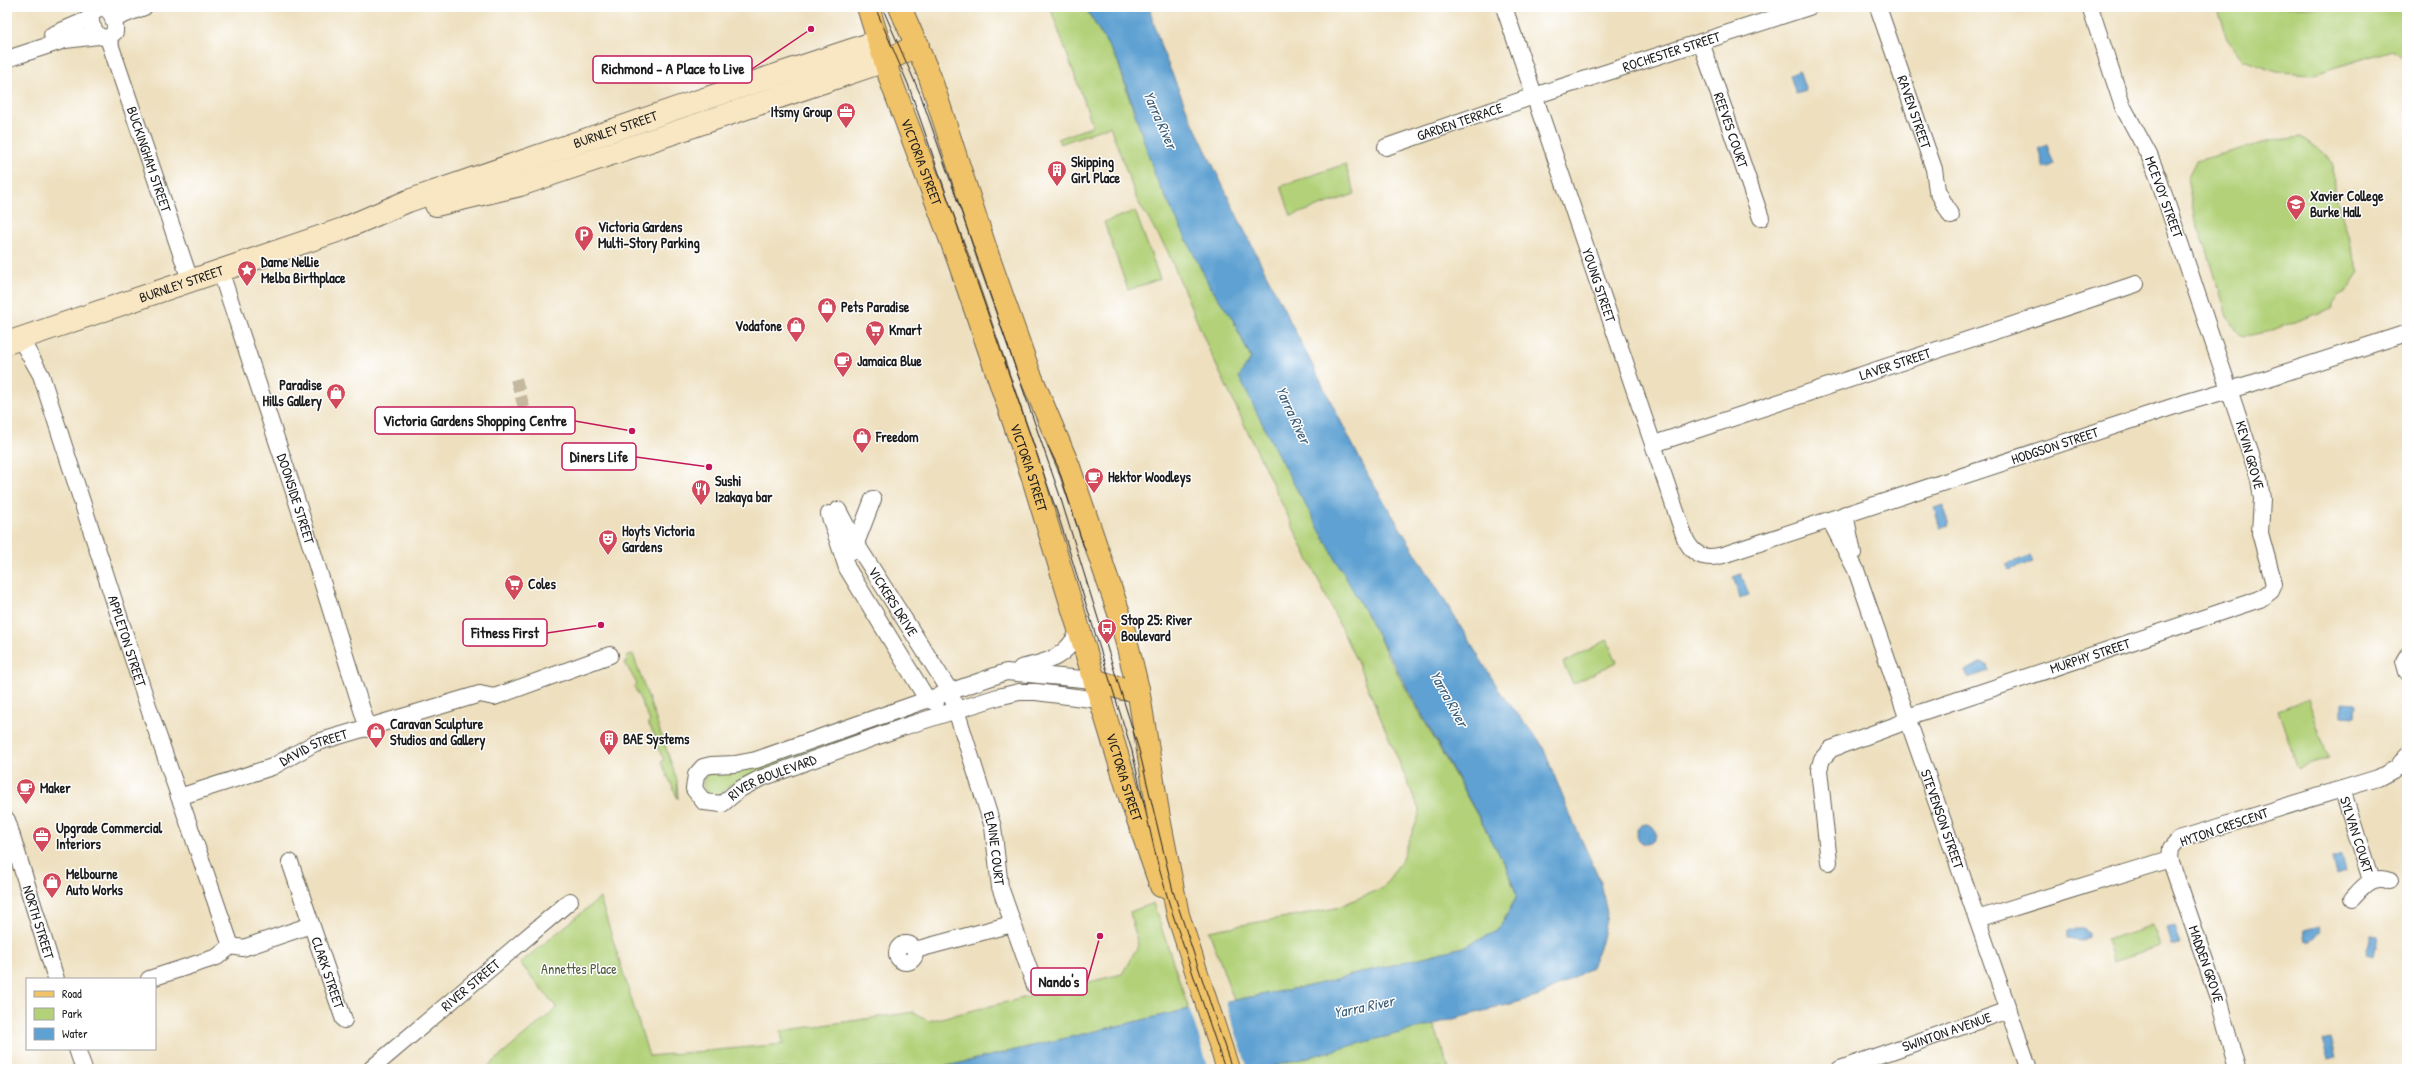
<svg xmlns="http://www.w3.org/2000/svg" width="2414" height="1076" font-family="'Patrick Hand',sans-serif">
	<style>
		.green { fill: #b2d179; stroke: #67764a }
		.water { fill: #5ea1d2; stroke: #3d5e77 }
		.pier { fill: #eee0bf }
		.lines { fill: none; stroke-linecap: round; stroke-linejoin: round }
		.pedestrian-tunnel { stroke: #c4b99e; stroke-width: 12; stroke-dasharray: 12 6; stroke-linecap: butt }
		.minor-casing { stroke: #666155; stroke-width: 18 }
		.secondary-casing { stroke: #666155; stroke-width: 24 }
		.primary-casing { stroke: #666155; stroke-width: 24 }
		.minor { stroke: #fff; stroke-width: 16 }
		.secondary { stroke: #f9e7c3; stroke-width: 22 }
		.primary { stroke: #f1c369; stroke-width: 22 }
		.tram { stroke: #1c1c1c; stroke-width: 1 }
		.labels { text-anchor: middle; stroke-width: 3; stroke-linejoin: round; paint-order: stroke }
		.street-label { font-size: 14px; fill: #1c1c1c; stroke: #fff }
		.poi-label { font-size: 14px; font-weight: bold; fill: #1c1c1c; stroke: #fff; text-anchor: start }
		.park-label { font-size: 14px; fill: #505b3d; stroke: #fff }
		.water-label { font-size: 15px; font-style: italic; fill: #3d5e77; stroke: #fff }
		.leader { fill: none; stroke: #c2185b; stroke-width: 1.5 }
		.callout-dot { fill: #c2185b; stroke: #fff; stroke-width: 1.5 }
		.callout { fill: #fff; stroke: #c2185b; stroke-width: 1.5 }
		.callout-label { font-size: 15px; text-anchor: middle; font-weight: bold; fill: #1c1c1c }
	</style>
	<rect width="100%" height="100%" fill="#fff"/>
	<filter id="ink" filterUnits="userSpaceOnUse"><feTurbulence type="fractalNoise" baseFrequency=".025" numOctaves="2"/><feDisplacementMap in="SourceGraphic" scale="8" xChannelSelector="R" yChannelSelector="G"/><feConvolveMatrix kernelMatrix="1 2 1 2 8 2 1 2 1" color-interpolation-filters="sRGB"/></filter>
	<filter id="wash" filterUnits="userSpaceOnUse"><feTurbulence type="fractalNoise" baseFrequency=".012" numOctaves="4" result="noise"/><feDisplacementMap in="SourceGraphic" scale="16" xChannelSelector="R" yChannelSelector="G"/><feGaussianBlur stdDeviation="0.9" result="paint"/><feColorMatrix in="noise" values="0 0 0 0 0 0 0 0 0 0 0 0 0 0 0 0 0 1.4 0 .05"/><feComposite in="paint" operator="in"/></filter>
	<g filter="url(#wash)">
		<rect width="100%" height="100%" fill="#eee0bf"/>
		<g class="green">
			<polygon points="1050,7 1085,7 1118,62 1130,101 1209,285 1232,318 1251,359 1388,657 1506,866 1517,896 1498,931 1463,947 1313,985 1234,1000 1209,931 1336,908 1384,887 1402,859 1420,812 1358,664 1210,352 1167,250 1137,200 1110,126 1060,144 1058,139 1093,126"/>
			<polygon points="2216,7 2407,7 2407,60 2392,50 2314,74 2277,72 2243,60 2227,39"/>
			<polygon points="2302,137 2324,153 2333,165 2334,189 2359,273 2346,292 2337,297 2332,308 2267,332 2242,337 2228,319 2207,250 2195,220 2187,178 2196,161 2270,141"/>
			<polygon points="1345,164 1355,194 1291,216 1281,186"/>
			<polygon points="1135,211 1160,279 1128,290 1104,222"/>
			<polygon points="1607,640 1617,662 1573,684 1563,663"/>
			<polygon points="633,654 677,780 678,799 661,762 664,760 654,741 656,738 648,723 650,721 634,686 637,684 625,663 628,661 626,656"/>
			<polygon points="2308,699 2328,758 2298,769 2278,710"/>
			<polygon points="843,735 848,738 846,742 731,784 719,796 710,795 705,791 703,784 705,776 713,772 729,773"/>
			<polygon points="600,898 649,1056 783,1044 781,1031 914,1012 929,1021 1122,974 1138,946 1130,912 1153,903 1189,1009 935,1069 485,1069 557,1008 520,963"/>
			<polygon points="2153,925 2160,947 2113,962 2106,940"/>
			<polygon points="1433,1023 1449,1069 1263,1069"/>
		</g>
		<g class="water">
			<polygon points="1085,7 1149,7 1161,47 1190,117 1241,224 1369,477 1501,693 1542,745 1571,817 1601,882 1607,914 1601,942 1591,968 1537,997 1263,1069 935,1069 1189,1009 1313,985 1463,947 1498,931 1517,896 1506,866 1280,459 1239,377 1251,358 1232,318 1209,285 1156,178 1118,62"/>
			<polygon points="1799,71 1806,91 1796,94 1790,75"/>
			<polygon points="2047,145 2054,165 2044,168 2038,149"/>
			<polygon points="1943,505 1950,525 1940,528 1934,508"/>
			<polygon points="2030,556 2033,562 2009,570 2007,564"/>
			<polygon points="1741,574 1749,595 1740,598 1733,577"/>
			<polygon points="1982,662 1987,665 1989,671 1968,678 1965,671"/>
			<polygon points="2342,703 2357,704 2356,716 2342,715"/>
			<circle cx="1646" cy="834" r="10"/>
			<polygon points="2342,855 2346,871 2337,874 2333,858"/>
			<polygon points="2174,925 2180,944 2172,946 2167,927"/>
			<polygon points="2319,926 2321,930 2311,942 2305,940 2303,930"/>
			<polygon points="2084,927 2089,933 2088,937 2080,941 2067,939 2067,932"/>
			<polygon points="2371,935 2378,936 2374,956 2366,954"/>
			<polygon points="2331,1038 2336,1057 2329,1059 2323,1040"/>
		</g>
		<polygon class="pier" points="1225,1000 1248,1069 1209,1069 1189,1007"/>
	</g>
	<g filter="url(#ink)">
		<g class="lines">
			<polyline class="pedestrian-tunnel" points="516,379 527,418"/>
			<defs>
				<g id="minor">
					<path id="s1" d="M 1504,7 L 1685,538 C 1693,556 1705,560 1723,555 L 2184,403 L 2253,383 L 2407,333"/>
					<path id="s2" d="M 1878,7 L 1934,169 L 1937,190 L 1951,216"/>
					<polyline points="113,19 144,7"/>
					<polyline points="52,35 89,19"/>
					<path id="s3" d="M 108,38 L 190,280"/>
					<path id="s4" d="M 1701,42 L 1761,218"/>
					<path d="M 7,59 L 65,40 L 98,36 L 108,38 L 115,32 C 116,22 112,10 102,7 L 91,12 L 91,24 L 98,36"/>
					<path id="s5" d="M 1386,147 L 1534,96 L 1809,7"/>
					<path id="s6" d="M 220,270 L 294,492 L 368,729"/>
					<path id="s7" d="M 20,338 L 41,375 L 152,718 L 231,946"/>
					<path id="s8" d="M 1654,444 L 2136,284"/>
					<path id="s9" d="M 838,510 L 855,542 L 950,691 L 993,827 L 1000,887 L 1035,986"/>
					<polyline points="829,514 847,568 927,699 936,703"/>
					<polyline points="1845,514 1853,553"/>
					<path id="s10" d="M 1830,520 L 1856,570 L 2029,1069"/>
					<polyline points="853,551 873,499"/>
					<polyline points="2407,656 2404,661 2407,672"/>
					<path d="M 1021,668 C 1050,661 1065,658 1079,631"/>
					<path id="s11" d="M 1094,680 L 1006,672 L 756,760 L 735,764 L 711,765 L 703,767 L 696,775 L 694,789 L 704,802 L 722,804 L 740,789 L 759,779 L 903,727 L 998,697 L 1019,692 L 1036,692 L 1099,700"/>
					<path id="s12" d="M 2342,789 L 2371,880"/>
					<path id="s13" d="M 179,797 L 272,767 L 315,743 L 480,694 L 494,697 L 610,655"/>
					<path id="s14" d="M 7,820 L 56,979"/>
					<path id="s15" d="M 2170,859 L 2218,998 L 2237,1069"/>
					<path id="s16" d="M 290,862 L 344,1020"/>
					<path id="s17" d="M 1829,862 L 1819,770 L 1822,759 L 1831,749 L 1899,724 L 1916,714 L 2260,599 L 2271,591 L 2274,584 L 2260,533 L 2262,499 L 2259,479 L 2158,177 L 2149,155 L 2123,107 L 2090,7"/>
					<path d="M 2352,899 C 2363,887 2372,874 2390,881"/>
					<polyline points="1977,919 2170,859 2171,848 2179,839 2378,778 2397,768 2407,755"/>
					<circle cx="906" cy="953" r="9"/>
					<polyline points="915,950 1012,924"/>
					<polyline points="149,979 217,957 231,946 243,948 311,925"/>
					<polyline points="77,1049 84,1069"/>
					<path id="s18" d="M 371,1069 L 570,901"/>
					<path id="s19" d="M 1840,1069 L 2009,1010"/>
				</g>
				<g id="secondary">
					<polyline points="436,205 520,185 885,61"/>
					<path id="s20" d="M 7,343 L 343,229 L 408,201 L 680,107 L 879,41"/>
				</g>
				<g id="primary">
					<path id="s21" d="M 868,7 L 891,81 L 958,259 L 1032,475 L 1130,797 L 1161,886"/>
					<polyline points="900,7 930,77 988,256 1029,372 1069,467 1121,619 1138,689 1159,818 1178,915 1228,1069"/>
					<polyline points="885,61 918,45"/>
					<polyline points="1094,680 1123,689 1138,689"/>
				</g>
			</defs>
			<use href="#minor" class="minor-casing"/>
			<use href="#secondary" class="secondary-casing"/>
			<use href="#primary" class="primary-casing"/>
			<use href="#minor" class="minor"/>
			<use href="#secondary" class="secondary"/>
			<use href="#primary" class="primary"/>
			<g class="tram">
				<polyline points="875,7 908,84 1059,518 1132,751 1157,861 1170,906 1225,1069"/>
				<polyline points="882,7 921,96 1059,493 1139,750 1173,891 1232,1069"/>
				<polyline points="1048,446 1058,467 1085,551"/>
			</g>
		</g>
	</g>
	<defs>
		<symbol id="office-pin" viewBox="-11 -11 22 30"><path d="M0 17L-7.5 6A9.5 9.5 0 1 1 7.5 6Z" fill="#d1495b" stroke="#fff"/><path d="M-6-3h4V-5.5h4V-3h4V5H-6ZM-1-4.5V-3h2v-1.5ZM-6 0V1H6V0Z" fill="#fff"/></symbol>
		<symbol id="building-pin" viewBox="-11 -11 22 30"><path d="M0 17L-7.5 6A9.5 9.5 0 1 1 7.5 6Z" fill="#d1495b" stroke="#fff"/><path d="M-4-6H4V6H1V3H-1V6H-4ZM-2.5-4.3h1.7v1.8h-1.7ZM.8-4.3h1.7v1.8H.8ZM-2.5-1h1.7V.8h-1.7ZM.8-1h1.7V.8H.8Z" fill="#fff"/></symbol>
		<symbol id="school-pin" viewBox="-11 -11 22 30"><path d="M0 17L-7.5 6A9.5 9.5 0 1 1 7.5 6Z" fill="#d1495b" stroke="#fff"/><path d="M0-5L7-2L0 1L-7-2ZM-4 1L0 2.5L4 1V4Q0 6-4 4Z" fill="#fff"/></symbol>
		<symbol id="parking-pin" viewBox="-11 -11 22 30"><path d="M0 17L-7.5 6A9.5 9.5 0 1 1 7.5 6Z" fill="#d1495b" stroke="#fff"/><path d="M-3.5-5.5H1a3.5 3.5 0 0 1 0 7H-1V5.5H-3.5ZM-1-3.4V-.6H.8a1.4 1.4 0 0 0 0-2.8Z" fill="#fff"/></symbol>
		<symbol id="sight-pin" viewBox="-11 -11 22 30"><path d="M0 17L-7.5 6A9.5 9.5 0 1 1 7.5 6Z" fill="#d1495b" stroke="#fff"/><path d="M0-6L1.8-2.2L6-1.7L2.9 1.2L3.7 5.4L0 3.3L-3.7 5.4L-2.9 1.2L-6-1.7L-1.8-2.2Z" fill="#fff"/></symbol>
		<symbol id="shop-pin" viewBox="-11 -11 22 30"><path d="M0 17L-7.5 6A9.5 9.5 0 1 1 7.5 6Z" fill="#d1495b" stroke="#fff"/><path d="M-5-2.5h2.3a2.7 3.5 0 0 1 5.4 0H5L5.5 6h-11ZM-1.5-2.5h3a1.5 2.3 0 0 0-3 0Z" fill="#fff"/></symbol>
		<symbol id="supermarket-pin" viewBox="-11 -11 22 30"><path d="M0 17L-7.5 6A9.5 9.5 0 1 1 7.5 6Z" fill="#d1495b" stroke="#fff"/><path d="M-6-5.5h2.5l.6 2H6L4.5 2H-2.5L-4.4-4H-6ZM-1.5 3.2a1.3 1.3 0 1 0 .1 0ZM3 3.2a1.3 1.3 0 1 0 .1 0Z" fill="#fff"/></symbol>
		<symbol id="cafe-pin" viewBox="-11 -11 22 30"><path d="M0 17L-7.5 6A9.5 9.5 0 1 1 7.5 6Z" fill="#d1495b" stroke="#fff"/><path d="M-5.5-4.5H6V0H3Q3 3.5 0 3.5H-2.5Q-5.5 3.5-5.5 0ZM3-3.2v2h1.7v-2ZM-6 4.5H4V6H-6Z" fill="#fff"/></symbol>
		<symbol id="restaurant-pin" viewBox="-11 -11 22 30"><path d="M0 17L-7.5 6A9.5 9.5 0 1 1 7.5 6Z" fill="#d1495b" stroke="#fff"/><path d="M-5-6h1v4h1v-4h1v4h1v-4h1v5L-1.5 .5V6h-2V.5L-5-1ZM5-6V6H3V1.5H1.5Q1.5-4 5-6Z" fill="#fff"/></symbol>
		<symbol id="theatre-pin" viewBox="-11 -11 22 30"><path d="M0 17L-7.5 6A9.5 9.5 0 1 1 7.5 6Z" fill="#d1495b" stroke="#fff"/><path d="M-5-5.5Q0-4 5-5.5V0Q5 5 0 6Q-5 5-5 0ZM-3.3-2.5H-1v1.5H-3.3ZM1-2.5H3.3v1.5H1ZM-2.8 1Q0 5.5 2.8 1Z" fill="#fff"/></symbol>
		<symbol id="bus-pin" viewBox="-11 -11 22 30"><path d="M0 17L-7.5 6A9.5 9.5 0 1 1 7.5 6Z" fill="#d1495b" stroke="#fff"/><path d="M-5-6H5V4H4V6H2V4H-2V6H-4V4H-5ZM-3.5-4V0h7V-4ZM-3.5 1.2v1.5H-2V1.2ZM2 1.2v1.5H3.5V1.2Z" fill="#fff"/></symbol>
	</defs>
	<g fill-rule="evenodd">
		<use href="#office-pin" x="835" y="101" width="22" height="30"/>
		<use href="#building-pin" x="1046" y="159" width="22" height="30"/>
		<use href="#school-pin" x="2285" y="193" width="22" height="30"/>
		<use href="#parking-pin" x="573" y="224" width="22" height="30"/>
		<use href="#sight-pin" x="236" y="259" width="22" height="30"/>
		<use href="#shop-pin" x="816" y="296" width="22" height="30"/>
		<use href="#shop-pin" x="785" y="315" width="22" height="30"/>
		<use href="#supermarket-pin" x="864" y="319" width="22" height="30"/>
		<use href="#cafe-pin" x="832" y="350" width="22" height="30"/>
		<use href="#shop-pin" x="325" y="382" width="22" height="30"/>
		<use href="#shop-pin" x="851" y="426" width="22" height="30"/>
		<use href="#cafe-pin" x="1083" y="466" width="22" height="30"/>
		<use href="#restaurant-pin" x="690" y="478" width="22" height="30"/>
		<use href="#theatre-pin" x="597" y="528" width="22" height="30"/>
		<use href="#supermarket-pin" x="503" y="573" width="22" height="30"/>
		<use href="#bus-pin" x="1096" y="617" width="22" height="30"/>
		<use href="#shop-pin" x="365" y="721" width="22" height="30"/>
		<use href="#building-pin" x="598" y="728" width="22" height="30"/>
		<use href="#cafe-pin" x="15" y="777" width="22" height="30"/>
		<use href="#office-pin" x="31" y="825" width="22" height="30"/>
		<use href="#shop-pin" x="41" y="871" width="22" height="30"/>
	</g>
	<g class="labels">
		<g class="street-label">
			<text dy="5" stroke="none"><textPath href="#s5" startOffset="301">ROCHESTER STREET</textPath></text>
			<text dy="5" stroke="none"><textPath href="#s2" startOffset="111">RAVEN STREET</textPath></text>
			<text dy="5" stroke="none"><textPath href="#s5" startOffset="78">GARDEN TERRACE</textPath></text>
			<text dy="5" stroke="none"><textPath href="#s20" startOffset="645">BURNLEY STREET</textPath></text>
			<text dy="5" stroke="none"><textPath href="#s4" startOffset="93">REEVES COURT</textPath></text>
			<text dy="5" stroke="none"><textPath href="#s3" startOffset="128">BUCKINGHAM STREET</textPath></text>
			<text dy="5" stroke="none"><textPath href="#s21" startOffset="164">VICTORIA STREET</textPath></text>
			<text transform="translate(2164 197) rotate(70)" y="5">MCEVOY STREET</text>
			<text dy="5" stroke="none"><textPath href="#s20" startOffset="184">BURNLEY STREET</textPath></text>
			<text dy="5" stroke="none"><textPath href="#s1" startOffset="294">YOUNG STREET</textPath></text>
			<text dy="5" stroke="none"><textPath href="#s8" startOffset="254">LAVER STREET</textPath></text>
			<text dy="5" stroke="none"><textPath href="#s1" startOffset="957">HODGSON STREET</textPath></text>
			<text transform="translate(2250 455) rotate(74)" y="5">KEVIN GROVE</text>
			<text dy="5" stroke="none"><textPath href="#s21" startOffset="488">VICTORIA STREET</textPath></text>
			<text dy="5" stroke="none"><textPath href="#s6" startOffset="241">DOONSIDE STREET</textPath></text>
			<text dy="5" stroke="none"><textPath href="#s9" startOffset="107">VICKERS DRIVE</textPath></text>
			<text dy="5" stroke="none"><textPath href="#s7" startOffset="322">APPLETON STREET</textPath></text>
			<text dy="5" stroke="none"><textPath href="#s17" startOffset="393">MURPHY STREET</textPath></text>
			<text dy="5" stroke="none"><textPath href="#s13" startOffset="144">DAVID STREET</textPath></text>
			<text dy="5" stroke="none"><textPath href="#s21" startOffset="812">VICTORIA STREET</textPath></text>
			<text dy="5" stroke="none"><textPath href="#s11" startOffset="524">RIVER BOULEVARD</textPath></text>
			<text dy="5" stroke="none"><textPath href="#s10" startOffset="320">STEVENSON STREET</textPath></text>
			<text transform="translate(2224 827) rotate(-19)" y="5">HYTON CRESCENT</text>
			<text dy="5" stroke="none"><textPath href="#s12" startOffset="48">SYLVAN COURT</textPath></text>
			<text dy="5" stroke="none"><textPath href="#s9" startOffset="377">ELAINE COURT</textPath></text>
			<text dy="5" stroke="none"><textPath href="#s14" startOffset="107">NORTH STREET</textPath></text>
			<text dy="5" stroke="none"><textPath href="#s15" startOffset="111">MADDEN GROVE</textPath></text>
			<text dy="5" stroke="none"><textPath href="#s16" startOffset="117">CLARK STREET</textPath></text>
			<text dy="5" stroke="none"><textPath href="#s18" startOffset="130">RIVER STREET</textPath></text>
			<text dy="5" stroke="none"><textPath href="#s19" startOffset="113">SWINTON AVENUE</textPath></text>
		</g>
		<g class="poi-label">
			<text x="832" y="117" text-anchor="end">Itsmy Group</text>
			<text x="1071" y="167">Skipping<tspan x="1071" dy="16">Girl Place</tspan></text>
			<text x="2310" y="201">Xavier College<tspan x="2310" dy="16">Burke Hall</tspan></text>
			<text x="598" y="232">Victoria Gardens<tspan x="598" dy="16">Multi-Story Parking</tspan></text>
			<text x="261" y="267">Dame Nellie<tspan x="261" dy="16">Melba Birthplace</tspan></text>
			<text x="841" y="312">Pets Paradise</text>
			<text x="782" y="331" text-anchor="end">Vodafone</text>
			<text x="889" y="335">Kmart</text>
			<text x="857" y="366">Jamaica Blue</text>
			<text x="322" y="390" text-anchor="end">Paradise<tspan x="322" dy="16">Hills Gallery</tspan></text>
			<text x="876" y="442">Freedom</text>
			<text x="1108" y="482">Hektor Woodleys</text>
			<text x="715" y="486">Sushi<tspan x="715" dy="16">Izakaya bar</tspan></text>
			<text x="622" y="536">Hoyts Victoria<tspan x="622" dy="16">Gardens</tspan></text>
			<text x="528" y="589">Coles</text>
			<text x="1121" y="625">Stop 25: River<tspan x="1121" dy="16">Boulevard</tspan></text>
			<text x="390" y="729">Caravan Sculpture<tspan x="390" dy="16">Studios and Gallery</tspan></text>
			<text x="623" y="744">BAE Systems</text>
			<text x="40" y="793">Maker</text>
			<text x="56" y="833">Upgrade Commercial<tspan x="56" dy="16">Interiors</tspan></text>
			<text x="66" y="879">Melbourne<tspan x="66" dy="16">Auto Works</tspan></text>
		</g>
		<g class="park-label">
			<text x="579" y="974">Annettes Place</text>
		</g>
		<g class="water-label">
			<text transform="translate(1160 120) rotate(66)" y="5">Yarra River</text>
			<text transform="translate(1293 415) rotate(65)" y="5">Yarra River</text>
			<text transform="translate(1449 699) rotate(61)" y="5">Yarra River</text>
			<text transform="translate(1364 1007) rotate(-12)" y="5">Yarra River</text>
		</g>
	</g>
	<path class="leader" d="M811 29L752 69M632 431L575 421M709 467L636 457M601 625L547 633M1100 936L1087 982"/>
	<g class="callout-dot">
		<circle cx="811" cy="29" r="4"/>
		<circle cx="632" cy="431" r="4"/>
		<circle cx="709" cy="467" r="4"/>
		<circle cx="601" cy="625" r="4"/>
		<circle cx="1100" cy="936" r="4"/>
	</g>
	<g class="callout">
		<rect x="593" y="56" width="159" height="27" rx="4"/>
		<rect x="375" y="407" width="200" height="27" rx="4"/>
		<rect x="562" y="443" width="74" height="27" rx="4"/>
		<rect x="463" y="619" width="84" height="27" rx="4"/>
		<rect x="1031" y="968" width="56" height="27" rx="4"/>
	</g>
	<g class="callout-label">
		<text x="673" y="74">Richmond - A Place to Live</text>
		<text x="475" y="426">Victoria Gardens Shopping Centre</text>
		<text x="599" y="462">Diners Life</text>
		<text x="505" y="638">Fitness First</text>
		<text x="1059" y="987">Nando's</text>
	</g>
	<rect width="2414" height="1076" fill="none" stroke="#fff" stroke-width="24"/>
	<rect x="26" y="978" width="130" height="72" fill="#ffffff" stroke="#a4a4a4"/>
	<rect x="34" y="991" width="20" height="6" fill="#f1c369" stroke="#a4a4a4"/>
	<text x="62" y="998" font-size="12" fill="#1c1c1c">Road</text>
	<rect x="34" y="1008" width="20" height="12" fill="#b2d179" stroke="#a4a4a4"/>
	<text x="62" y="1018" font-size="12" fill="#1c1c1c">Park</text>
	<rect x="34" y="1028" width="20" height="12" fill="#5ea1d2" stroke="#a4a4a4"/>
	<text x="62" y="1038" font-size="12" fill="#1c1c1c">Water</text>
</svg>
